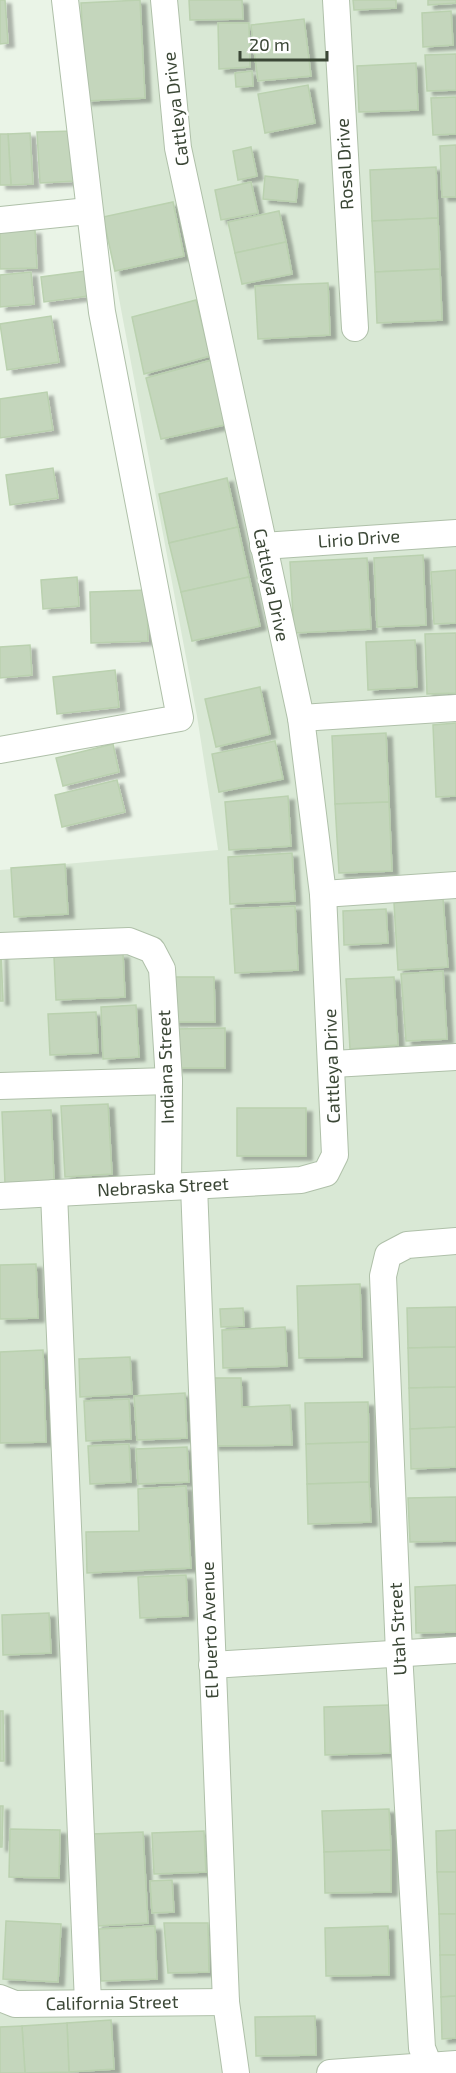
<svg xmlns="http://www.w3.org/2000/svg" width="456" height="2073" font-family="'Exo 2',sans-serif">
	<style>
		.residential { fill: #d9e8d5 }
		.building { fill: #c4d6bc; stroke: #bad1af; stroke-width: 1.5; filter: url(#shadow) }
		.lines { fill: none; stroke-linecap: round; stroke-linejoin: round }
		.minor-casing { stroke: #afc0a9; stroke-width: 28 }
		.minor { stroke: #fff; stroke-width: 26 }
		.labels { text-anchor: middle; stroke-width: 5; stroke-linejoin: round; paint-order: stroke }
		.street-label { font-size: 18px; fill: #3b4736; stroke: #fff }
	</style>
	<defs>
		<filter id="shadow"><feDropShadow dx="6" dy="4" stdDeviation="1.5" flood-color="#0004"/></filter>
	</defs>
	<rect width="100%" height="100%" fill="#eaf4e7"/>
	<polygon class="residential" points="70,0 456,0 456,2073 0,2073 0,870 218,850 197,716 96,175"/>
	<g class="building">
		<polygon points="0,0 5,0 8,43 0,44"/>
		<polygon points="140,0 145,98 86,101 81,3"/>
		<polygon points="189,0 242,0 243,19 190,20"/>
		<polygon points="353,0 396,0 396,8 354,10"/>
		<polygon points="428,0 456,0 456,3 428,5"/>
		<polygon points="451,11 453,45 423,47 422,13"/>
		<polygon points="304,19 311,76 258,81 251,25"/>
		<polygon points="218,23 249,23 250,67 219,69"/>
		<polygon points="456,54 456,90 427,91 425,55"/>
		<polygon points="416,63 418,110 359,112 357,66"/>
		<polygon points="252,71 253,86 236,87 235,73"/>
		<polygon points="308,85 315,123 265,133 258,94"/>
		<polygon points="456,97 456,134 433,135 431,98"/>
		<polygon points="74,131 77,181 40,183 37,132"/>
		<polygon points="30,133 33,184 11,185 8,134"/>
		<polygon points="0,134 8,134 11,185 0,185"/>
		<polygon points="456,145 456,197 442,197 440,146"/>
		<polygon points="251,147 257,176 238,180 233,151"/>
		<polygon points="436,167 438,218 372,221 370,170"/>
		<polygon points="265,176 298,180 296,202 263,199"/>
		<polygon points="251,182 258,213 221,220 215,190"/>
		<polygon points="173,202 184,256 115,271 103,217"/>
		<polygon points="279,211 286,242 235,253 228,222"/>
		<polygon points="438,218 440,269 375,272 372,221"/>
		<polygon points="35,230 37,268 0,269 0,232"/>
		<polygon points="286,242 292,274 242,284 235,253"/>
		<polygon points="440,269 442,320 377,323 375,272"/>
		<polygon points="85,271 88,296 44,302 41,277"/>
		<polygon points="31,272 34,304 0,307 0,275"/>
		<polygon points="328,283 330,335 258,339 255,286"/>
		<polygon points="196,300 210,356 144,374 132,317"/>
		<polygon points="51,316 59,362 7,370 0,324"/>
		<polygon points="212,360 229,424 161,439 146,378"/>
		<polygon points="47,392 53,430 0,438 0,399"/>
		<polygon points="53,468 58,498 10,505 6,475"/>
		<polygon points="227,478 238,527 169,543 159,494"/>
		<polygon points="238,527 249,577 181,592 169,543"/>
		<polygon points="423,555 426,625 377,627 374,558"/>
		<polygon points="367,558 371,629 294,633 290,562"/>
		<polygon points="456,570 456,623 434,624 431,572"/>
		<polygon points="77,577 79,606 43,609 41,580"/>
		<polygon points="249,577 260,626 192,641 181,592"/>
		<polygon points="147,590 148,641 91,643 90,592"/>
		<polygon points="456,633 456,693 427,694 425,634"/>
		<polygon points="415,640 417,687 368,690 366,642"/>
		<polygon points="30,645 32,675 0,678 0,647"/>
		<polygon points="115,670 119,707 57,714 53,677"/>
		<polygon points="260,687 270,734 216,747 205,699"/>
		<polygon points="456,723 456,796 436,797 433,725"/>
		<polygon points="386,733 389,802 335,804 332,736"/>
		<polygon points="275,741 283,779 219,792 212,754"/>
		<polygon points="113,744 119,772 63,786 56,758"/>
		<polygon points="117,780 125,812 62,827 55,795"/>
		<polygon points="288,796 291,846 229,850 225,802"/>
		<polygon points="389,802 392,871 339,873 335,804"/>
		<polygon points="292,853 295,901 230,904 228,857"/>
		<polygon points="65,864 68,914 14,917 11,868"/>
		<polygon points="443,899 448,967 398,970 394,903"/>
		<polygon points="295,906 298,970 235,973 231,909"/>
		<polygon points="386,909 388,943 344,945 343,911"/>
		<polygon points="1,953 3,1001 0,1001 0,953"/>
		<polygon points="123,954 125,997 56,1000 54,957"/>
		<polygon points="443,971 447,1039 406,1041 401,974"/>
		<polygon points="172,977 214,977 215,1022 173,1022"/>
		<polygon points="394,977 398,1045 350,1049 346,979"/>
		<polygon points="136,1005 139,1057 103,1059 101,1007"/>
		<polygon points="96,1012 98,1053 50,1055 48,1014"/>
		<polygon points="225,1028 225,1068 176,1068 175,1029"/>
		<polygon points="108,1104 112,1174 65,1177 61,1106"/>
		<rect x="237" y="1108" width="69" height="48"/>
		<polygon points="51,1110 54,1181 5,1184 2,1112"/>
		<polygon points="36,1264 38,1318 0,1319 0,1265"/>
		<polygon points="360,1284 362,1357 299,1358 297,1286"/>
		<polygon points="456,1307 456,1347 408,1348 407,1308"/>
		<polygon points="243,1308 244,1326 221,1327 220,1309"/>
		<polygon points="285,1327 287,1366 223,1368 222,1330"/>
		<polygon points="456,1347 456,1387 409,1388 408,1348"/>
		<polygon points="43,1350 46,1442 0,1443 0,1352"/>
		<polygon points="130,1357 132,1394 80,1397 79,1359"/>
		<polygon points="211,1378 241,1378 242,1407 290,1405 292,1445 213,1446"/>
		<polygon points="456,1387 456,1427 410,1429 409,1388"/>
		<polygon points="185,1393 187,1438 137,1440 134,1396"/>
		<polygon points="129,1399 131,1439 86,1441 84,1401"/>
		<polygon points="368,1402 369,1442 306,1444 305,1403"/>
		<polygon points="456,1427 456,1467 411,1469 410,1429"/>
		<polygon points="369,1442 369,1482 307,1484 306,1444"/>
		<polygon points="129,1444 131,1482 90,1484 88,1446"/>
		<polygon points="187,1447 189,1482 138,1484 136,1449"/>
		<polygon points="369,1482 371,1522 308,1524 307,1484"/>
		<polygon points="186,1486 191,1568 87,1573 86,1532 139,1531 138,1489"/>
		<polygon points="456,1497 456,1541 410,1542 408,1498"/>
		<polygon points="186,1575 188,1616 140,1618 138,1577"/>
		<polygon points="456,1585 456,1632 416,1633 415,1587"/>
		<polygon points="49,1613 51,1653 3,1655 2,1615"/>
		<polygon points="389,1705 390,1753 325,1755 324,1707"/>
		<polygon points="0,1711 3,1711 4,1761 0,1761"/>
		<polygon points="0,1806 3,1806 2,1847 0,1847"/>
		<polygon points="389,1809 391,1850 324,1852 322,1811"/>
		<polygon points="10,1829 60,1830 59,1878 9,1877"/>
		<polygon points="456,1830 456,1872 437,1872 436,1831"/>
		<polygon points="204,1831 206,1872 154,1874 152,1833"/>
		<polygon points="143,1832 148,1923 97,1926 92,1834"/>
		<polygon points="391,1850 391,1892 325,1893 324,1852"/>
		<polygon points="437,1872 456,1872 456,1914 439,1914"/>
		<polygon points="172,1880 174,1912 152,1913 150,1881"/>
		<polygon points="439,1914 456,1914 456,1955 440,1955"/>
		<polygon points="6,1921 61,1924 58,1982 3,1979"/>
		<polygon points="164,1923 208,1923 209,1972 168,1973"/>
		<polygon points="155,1926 157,1979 101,1981 99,1929"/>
		<polygon points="388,1926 389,1975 326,1976 325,1928"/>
		<polygon points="440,1955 456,1955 456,1996 441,1997"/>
		<polygon points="456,1996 456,2038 442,2039 441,1997"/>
		<polygon points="315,2016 316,2055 256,2056 255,2017"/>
		<polygon points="111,2020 114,2069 69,2072 67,2023"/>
		<polygon points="67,2023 69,2072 25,2073 22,2026"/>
		<polygon points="22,2026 25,2073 0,2073 0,2027"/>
	</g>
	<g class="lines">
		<defs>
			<g id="minor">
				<polyline points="336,0 355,328"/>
				<polyline points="0,220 88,211"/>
				<polyline points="263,546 456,533"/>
				<polyline points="301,718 456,708"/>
				<polyline points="0,750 180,718 102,312 65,0"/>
				<polyline points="323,894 456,885"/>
				<polyline points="0,946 129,941 152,950 162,969 169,1081 168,1187"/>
				<polyline points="333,1064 456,1057"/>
				<polyline points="0,1086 169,1081"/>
				<polyline points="194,1186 226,2002 236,2073"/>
				<polyline points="54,1193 88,2003"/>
				<polyline points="0,1196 301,1180 326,1173 335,1155 323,894 301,718 178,148 164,0"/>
				<polyline points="212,1665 456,1650"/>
				<polyline points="0,1998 15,2004 226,2002"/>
				<polyline points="330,2073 456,2064"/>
				<polyline points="432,2073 422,2048 399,1653 383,1276 388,1255 407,1245 456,1241"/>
			</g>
		</defs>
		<use href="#minor" class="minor-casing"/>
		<use href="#minor" class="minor"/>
	</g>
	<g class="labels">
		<g class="street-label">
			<text transform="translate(176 109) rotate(-97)" y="6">Cattleya Drive</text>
			<text transform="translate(345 164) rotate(-93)" y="6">Rosal Drive</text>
			<text transform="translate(359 539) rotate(-4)" y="6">Lirio Drive</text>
			<text transform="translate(271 585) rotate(78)" y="6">Cattleya Drive</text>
			<text transform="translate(332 1066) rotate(-92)" y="6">Cattleya Drive</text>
			<text transform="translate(166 1067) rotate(-92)" y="6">Indiana Street</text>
			<text transform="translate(163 1187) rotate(-3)" y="6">Nebraska Street</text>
			<text transform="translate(398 1629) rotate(-93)" y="6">Utah Street</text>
			<text transform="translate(210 1630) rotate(-92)" y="6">El Puerto Avenue</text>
			<text transform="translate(112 2003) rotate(-1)" y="6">California Street</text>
		</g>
	</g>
	<path d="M240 51v9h87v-9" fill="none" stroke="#3b4736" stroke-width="3"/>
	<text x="249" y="51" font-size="18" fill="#3b4736" stroke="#ffffff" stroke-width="4.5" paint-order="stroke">20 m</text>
</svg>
